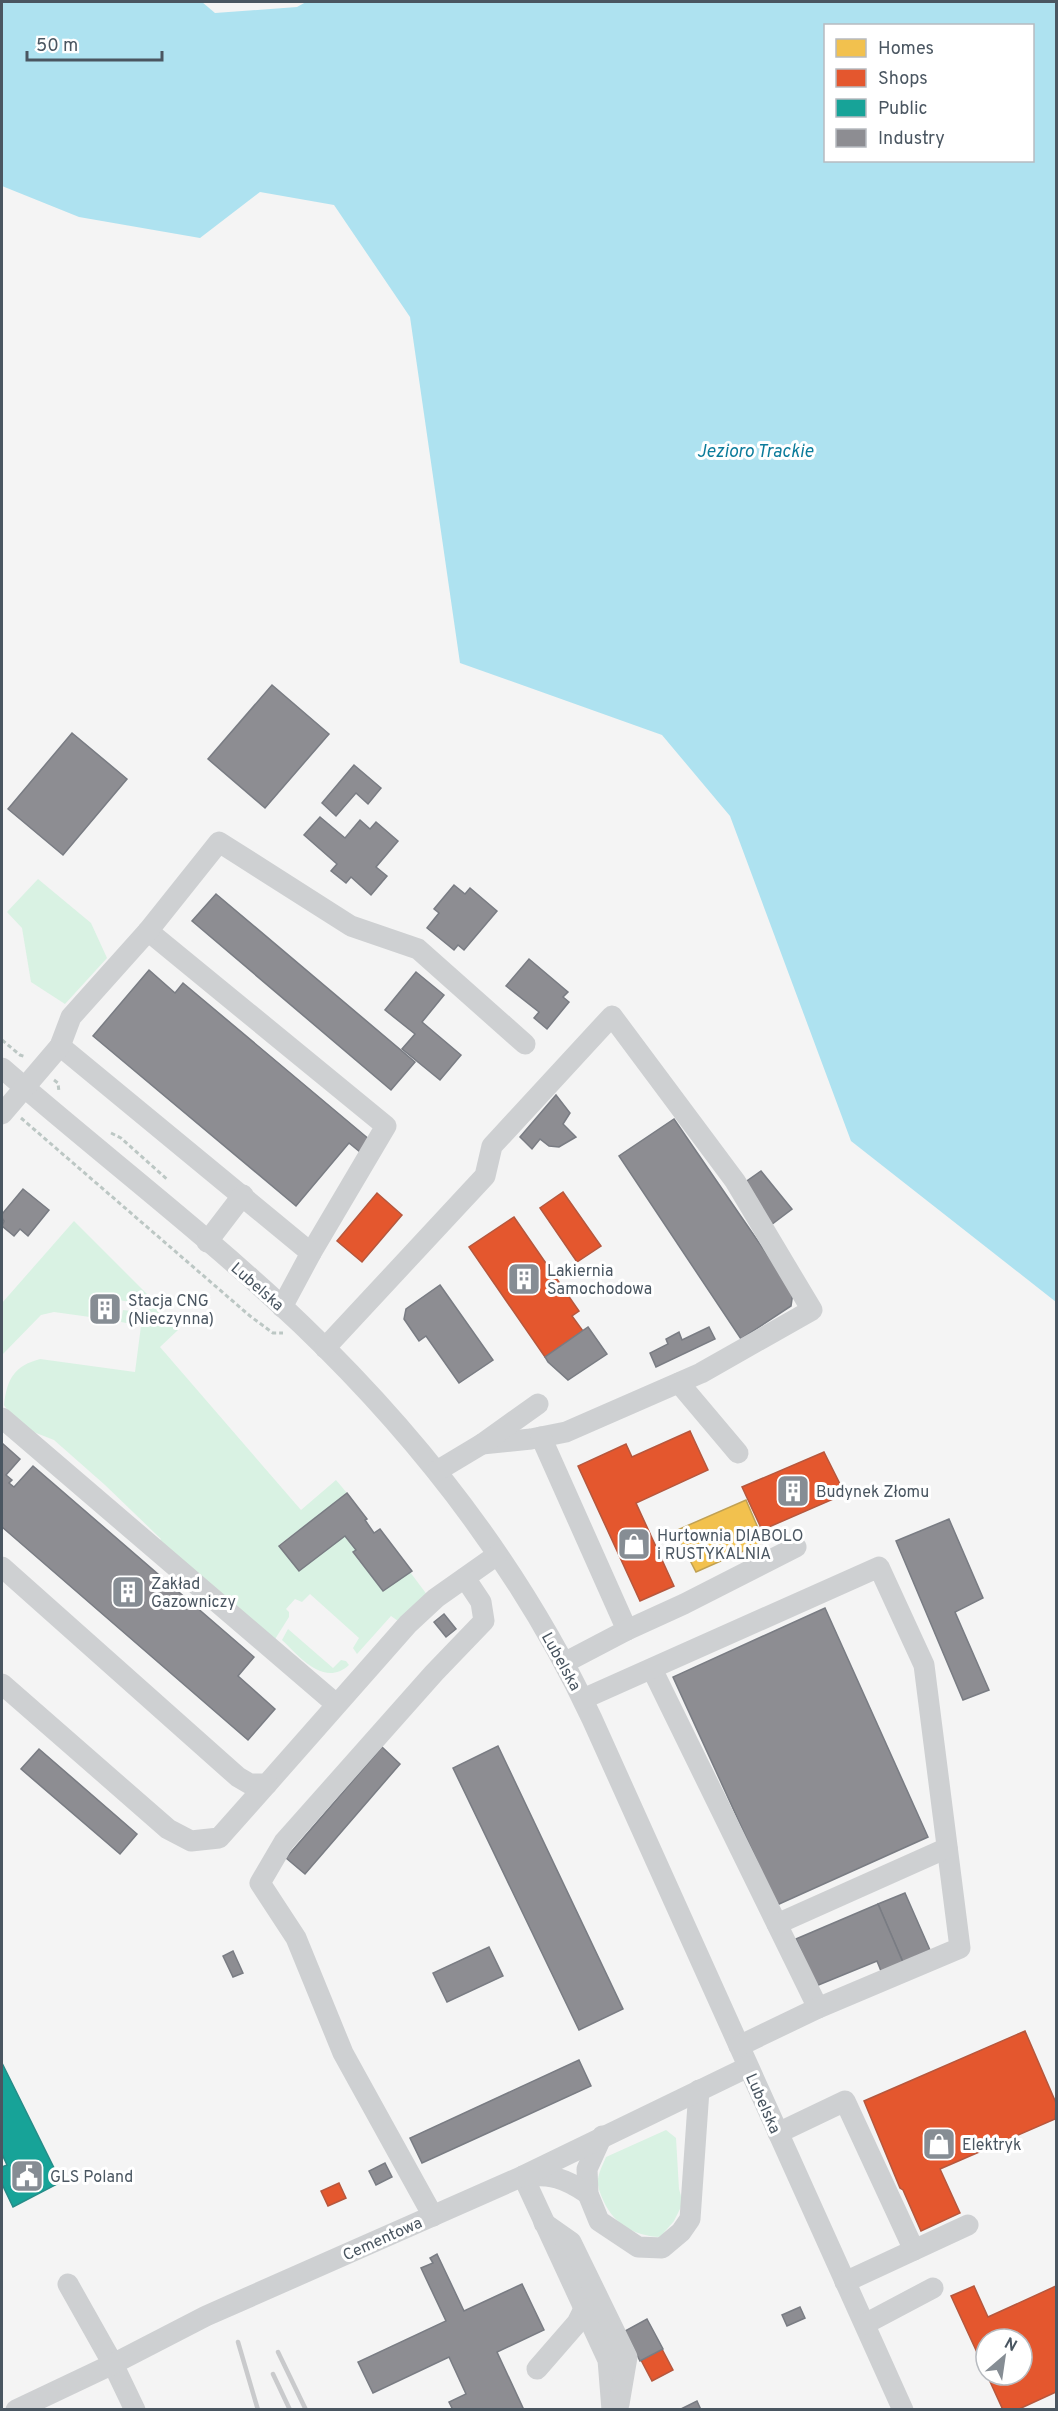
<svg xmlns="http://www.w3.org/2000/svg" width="1058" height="2411" font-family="Overpass,sans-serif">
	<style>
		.green { fill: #d9f2e3 }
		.water { fill: #aee2f0; fill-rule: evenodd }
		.homes { fill: #f2c14e; stroke: #c0a154; stroke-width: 1.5 }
		.shops { fill: #e4572e; stroke: #b6573d; stroke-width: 1.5 }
		.public { fill: #17a398; stroke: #268c88; stroke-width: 1.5 }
		.industry { fill: #8d8d92; stroke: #797c83; stroke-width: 1.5 }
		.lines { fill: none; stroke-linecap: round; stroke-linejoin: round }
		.path { stroke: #bcc7c4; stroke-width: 3; stroke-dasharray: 4.5 3; stroke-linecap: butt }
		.minor { stroke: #ced0d2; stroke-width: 21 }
		.rail { stroke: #c9cacc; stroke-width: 4.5 }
		.labels { text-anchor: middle; stroke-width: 6; stroke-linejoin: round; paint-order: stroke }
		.poi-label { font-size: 16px; fill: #4a5661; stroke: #fff; text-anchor: start }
		.street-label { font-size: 16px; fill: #4a5661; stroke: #fff }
		.water-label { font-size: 18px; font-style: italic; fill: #0c7c9b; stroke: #fff }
	</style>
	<rect width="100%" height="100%" fill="#f4f4f4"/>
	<g class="green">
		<polygon points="38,879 91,923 107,958 65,1004 31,982 22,928 7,912"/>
		<path d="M 74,1221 L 155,1302 L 178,1330 L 160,1347 L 301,1510 L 336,1480 L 347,1493 L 279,1545 L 299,1571 L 345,1536 L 356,1550 L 353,1553 L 383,1591 L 410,1572 L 428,1596 L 398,1621 L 391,1616 L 357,1654 L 353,1648 L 359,1638 L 310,1594 L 302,1602 L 295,1599 L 286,1609 L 289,1612 L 289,1617 L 272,1644 L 157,1543 L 161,1539 L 105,1485 L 54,1440 L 31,1431 L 15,1421 L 4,1405 C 7,1379 14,1366 40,1359 L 135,1372 L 141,1326 L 121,1322 L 123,1310 L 148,1313 L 148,1304 L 93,1297 L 90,1317 L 54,1312 L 41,1315 L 2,1355 L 2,1303 Z"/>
		<path d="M 288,1629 L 333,1668 L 341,1660 L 346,1661 L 349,1665 C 324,1688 299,1656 282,1640 Z"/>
		<path d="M 666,2130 L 676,2138 L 679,2189 L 683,2203 L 674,2221 L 660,2237 C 635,2236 615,2225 604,2202 C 601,2195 597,2187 598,2179 C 599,2172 603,2164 606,2157 Z"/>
	</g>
	<path class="water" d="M 2,2 L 202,2 L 215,13 L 297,7 L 306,2 L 1056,2 L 1056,1302 L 851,1141 L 730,816 L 662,735 L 460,663 L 410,317 L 334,205 L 260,192 L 200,238 L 79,217 L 2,186 ZM 826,26 L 1032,26 L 1032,160 L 826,160 Z"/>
	<polygon class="homes" points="746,1500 764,1542 696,1572 675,1531"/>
	<g class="shops">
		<polygon points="563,1192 601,1246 577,1262 540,1208"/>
		<polygon points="377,1193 402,1215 362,1262 337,1241"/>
		<polygon points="514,1217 579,1311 572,1316 583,1331 545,1357 469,1247"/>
		<polygon points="690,1431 708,1470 636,1503 674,1586 640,1601 578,1466 626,1444 632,1457"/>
		<polygon points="824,1452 845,1494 762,1530 742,1487"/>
		<polygon points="1025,2031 1056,2103 1055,2119 940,2169 960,2213 921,2231 903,2190 900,2188 864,2101"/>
		<polygon points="339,2183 346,2198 328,2206 321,2191"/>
		<polygon points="974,2286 988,2317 1056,2286 1056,2392 1017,2410 1003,2410 987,2375 1022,2375 1022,2339 986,2339 986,2372 951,2296"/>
		<polygon points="662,2349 673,2370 652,2381 641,2360"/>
	</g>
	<polygon class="public" points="2,2063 61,2182 13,2207 2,2184 2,2167 7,2165 2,2154"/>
	<g class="industry">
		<polygon points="272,685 329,734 265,808 208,759"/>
		<polygon points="72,733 127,779 63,855 8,809"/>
		<polygon points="354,765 381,788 368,804 356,793 336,816 322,803"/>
		<polygon points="320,817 345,838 360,820 370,829 376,822 398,841 376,867 387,876 371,895 351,877 346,883 331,871 337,864 304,835"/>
		<polygon points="454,885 465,894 470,888 497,911 464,950 458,945 454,950 427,928 439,913 434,909"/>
		<polygon points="216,894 415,1062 391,1090 192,921"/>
		<polygon points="529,959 568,992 563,997 569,1002 547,1029 534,1018 539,1012 506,986"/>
		<polygon points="149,970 175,993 183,983 370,1140 360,1152 349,1143 296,1206 93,1036"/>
		<polygon points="416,972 444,995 422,1022 461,1055 440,1080 402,1049 415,1034 385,1010"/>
		<polygon points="556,1095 570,1113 563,1124 576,1137 559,1147 549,1146 540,1139 532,1149 520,1137"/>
		<polygon points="674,1119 793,1292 791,1306 741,1339 619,1156"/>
		<polygon points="761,1171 792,1209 771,1225 744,1183"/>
		<polygon points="23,1189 49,1210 28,1236 20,1229 14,1236 2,1226 4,1221 2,1218 2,1212 3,1213"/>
		<polygon points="440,1285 493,1360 459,1383 426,1336 419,1341 404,1319 406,1309"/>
		<polygon points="98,1304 112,1306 111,1314 97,1312"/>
		<polygon points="588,1327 607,1354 568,1380 548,1362 545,1357"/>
		<polygon points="709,1327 715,1339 656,1367 650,1353 668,1344 666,1339 679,1332 682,1340"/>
		<polygon points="2,1443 20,1459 6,1475 12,1480 9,1483 14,1487 33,1466 254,1657 238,1676 275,1709 248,1740 2,1527"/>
		<polygon points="347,1493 367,1519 365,1520 374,1533 380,1529 412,1571 383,1591 353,1552 356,1550 345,1536 299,1571 279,1546"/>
		<polygon points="949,1519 983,1598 955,1612 989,1690 963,1700 896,1541"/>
		<polygon points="825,1608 928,1837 777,1905 673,1677"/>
		<polygon points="444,1614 456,1629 446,1637 434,1622"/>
		<polygon points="498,1746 623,2009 579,2030 453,1768"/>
		<polygon points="382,1747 400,1764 305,1874 286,1858"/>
		<polygon points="39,1749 137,1834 120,1854 21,1769"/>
		<polygon points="905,1893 930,1950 903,1962 878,1904"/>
		<polygon points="878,1904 905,1967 883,1976 877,1961 816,1986 796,1939"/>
		<polygon points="489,1947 503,1976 447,2002 433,1973"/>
		<polygon points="233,1951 243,1973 233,1977 223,1956"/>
		<polygon points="579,2060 591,2086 422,2163 410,2138"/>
		<polygon points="385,2163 392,2177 376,2185 369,2171"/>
		<polygon points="437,2254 464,2311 522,2284 544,2330 497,2352 524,2410 453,2410 449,2402 466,2394 449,2357 373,2393 358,2362 446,2321 421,2268 433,2263 430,2258"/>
		<polygon points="800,2307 805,2318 787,2326 782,2315"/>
		<polygon points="647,2319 663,2349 640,2361 625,2331"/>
		<polygon points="697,2401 701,2410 679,2410"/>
	</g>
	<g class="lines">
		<g class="path">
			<polyline points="2,1040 20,1055 26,1057"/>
			<polyline points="54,1080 58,1083 59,1092"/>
			<polyline points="21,1118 250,1316 273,1333 283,1333"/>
			<polyline points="111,1133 121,1138 168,1180"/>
		</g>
		<g class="minor">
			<polyline points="148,931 386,1126 311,1253"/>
			<polyline points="60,1046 311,1253 282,1307"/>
			<path d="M 2,1068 C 101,1154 206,1234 301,1324 C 420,1438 522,1570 592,1719 L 903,2410"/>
			<polyline points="2,1114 60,1046 71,1017 148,931 219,842 351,926 418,949 525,1044"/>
			<polyline points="207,1242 243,1195"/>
			<polyline points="325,1348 485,1176 492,1146 612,1016 735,1181 812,1310 701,1373 566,1432 531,1439 482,1444"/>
			<polyline points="679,1383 738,1453"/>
			<polyline points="2,1418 336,1704"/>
			<polyline points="541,1437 627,1630 564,1663"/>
			<polyline points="437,1471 482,1444 538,1404"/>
			<polyline points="2,1567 238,1777 250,1784 267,1784 408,1624 436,1598 497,1555"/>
			<polyline points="627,1630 684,1604 796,1547"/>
			<polyline points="652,1669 818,2008"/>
			<polyline points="2,1684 168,1829 191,1841 219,1838 267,1784"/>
			<polyline points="583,1699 879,1567 924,1665 960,1948 818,2008 739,2046"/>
			<polyline points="777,1924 947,1848"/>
			<polyline points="778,2133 845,2101 914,2250"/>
			<polyline points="602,2136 587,2169 588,2194 599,2221 638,2247 662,2248 681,2232 690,2219 699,2090"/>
			<path d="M 588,2194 C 565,2178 551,2174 523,2176 L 608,2360 L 612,2410"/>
			<polyline points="433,2216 343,2053 296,1938 260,1883 284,1842 434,1673 484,1621 481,1602 465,1578"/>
			<polyline points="544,2223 571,2242 627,2357 619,2404"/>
			<polyline points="845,2282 968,2225"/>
			<polyline points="68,2284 113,2364 135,2410"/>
			<polyline points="865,2324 933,2288"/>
			<polyline points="537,2369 577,2323 584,2309"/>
			<polyline points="16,2410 113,2364 206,2316 523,2176 748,2067"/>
		</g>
		<g class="rail">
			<polyline points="238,2342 258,2410"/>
			<polyline points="278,2352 306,2410"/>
			<polyline points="273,2374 290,2410"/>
		</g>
	</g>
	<defs>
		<symbol id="building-square" viewBox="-11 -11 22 22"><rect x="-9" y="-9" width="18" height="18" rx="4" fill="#868d94" stroke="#fff"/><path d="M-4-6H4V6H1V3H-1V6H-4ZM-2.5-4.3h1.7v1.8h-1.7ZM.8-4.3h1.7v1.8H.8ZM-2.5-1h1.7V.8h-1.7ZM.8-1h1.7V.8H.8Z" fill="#fff"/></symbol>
		<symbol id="shop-square" viewBox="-11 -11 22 22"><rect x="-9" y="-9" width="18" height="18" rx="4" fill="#868d94" stroke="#fff"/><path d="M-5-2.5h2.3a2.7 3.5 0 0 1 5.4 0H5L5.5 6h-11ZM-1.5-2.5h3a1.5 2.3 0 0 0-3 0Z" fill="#fff"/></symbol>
		<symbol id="civic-square" viewBox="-11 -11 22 22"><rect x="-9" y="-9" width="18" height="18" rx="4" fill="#868d94" stroke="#fff"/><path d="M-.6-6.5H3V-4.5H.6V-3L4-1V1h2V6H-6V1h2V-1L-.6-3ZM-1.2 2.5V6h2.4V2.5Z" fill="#fff"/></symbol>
	</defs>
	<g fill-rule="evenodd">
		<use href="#building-square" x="505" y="1260" width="38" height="38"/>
		<use href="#building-square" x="86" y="1290" width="38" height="38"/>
		<use href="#building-square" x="774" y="1472" width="38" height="38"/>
		<use href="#shop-square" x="615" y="1525" width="38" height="38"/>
		<use href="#building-square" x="109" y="1573" width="38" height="38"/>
		<use href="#shop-square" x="920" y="2125" width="38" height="38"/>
		<use href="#civic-square" x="8" y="2157" width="38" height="38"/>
	</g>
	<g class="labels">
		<g class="poi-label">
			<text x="547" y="1276">Lakiernia<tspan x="547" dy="18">Samochodowa</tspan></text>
			<text x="128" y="1306">Stacja CNG<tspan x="128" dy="18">(Nieczynna)</tspan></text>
			<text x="816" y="1497">Budynek Złomu</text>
			<text x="657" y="1541">Hurtownia DIABOLO<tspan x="657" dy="18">i RUSTYKALNIA</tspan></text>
			<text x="151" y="1589">Zakład<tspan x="151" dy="18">Gazowniczy</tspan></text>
			<text x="962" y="2150">Elektryk</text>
			<text x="50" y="2182">GLS Poland</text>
		</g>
		<g class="street-label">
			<text transform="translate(258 1286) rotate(41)" y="6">Lubelska</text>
			<text transform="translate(562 1661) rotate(61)" y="6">Lubelska</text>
			<text transform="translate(764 2103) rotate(66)" y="6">Lubelska</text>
			<text transform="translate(382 2238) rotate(-24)" y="6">Cementowa</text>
		</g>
		<g class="water-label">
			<text x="755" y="457">Jezioro Trackie</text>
		</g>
	</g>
	<rect width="1058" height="2411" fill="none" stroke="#4a5661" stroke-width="6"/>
	<rect x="824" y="24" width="210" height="138" fill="#ffffff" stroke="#b7bbc0" stroke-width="1.5"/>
	<rect x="836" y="39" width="30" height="18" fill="#f2c14e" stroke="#b7bbc0" stroke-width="1.5"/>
	<text x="878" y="54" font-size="18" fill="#4a5661">Homes</text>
	<rect x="836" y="69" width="30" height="18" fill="#e4572e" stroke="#b7bbc0" stroke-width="1.5"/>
	<text x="878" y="84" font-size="18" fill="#4a5661">Shops</text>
	<rect x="836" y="99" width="30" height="18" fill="#17a398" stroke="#b7bbc0" stroke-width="1.5"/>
	<text x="878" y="114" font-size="18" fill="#4a5661">Public</text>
	<rect x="836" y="129" width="30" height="18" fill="#8d8d92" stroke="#b7bbc0" stroke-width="1.5"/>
	<text x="878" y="144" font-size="18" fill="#4a5661">Industry</text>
	<g transform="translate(1004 2357) rotate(29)"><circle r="28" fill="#ffffff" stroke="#b7bbc0" stroke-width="1.5"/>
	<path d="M0-4.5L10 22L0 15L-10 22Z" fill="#868d94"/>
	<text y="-9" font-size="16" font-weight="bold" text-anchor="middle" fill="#4a5661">N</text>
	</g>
	<path d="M27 51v9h135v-9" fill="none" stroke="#4a5661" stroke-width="3"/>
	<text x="36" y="51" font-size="18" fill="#4a5661" stroke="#ffffff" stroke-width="4.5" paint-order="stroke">50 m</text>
</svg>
